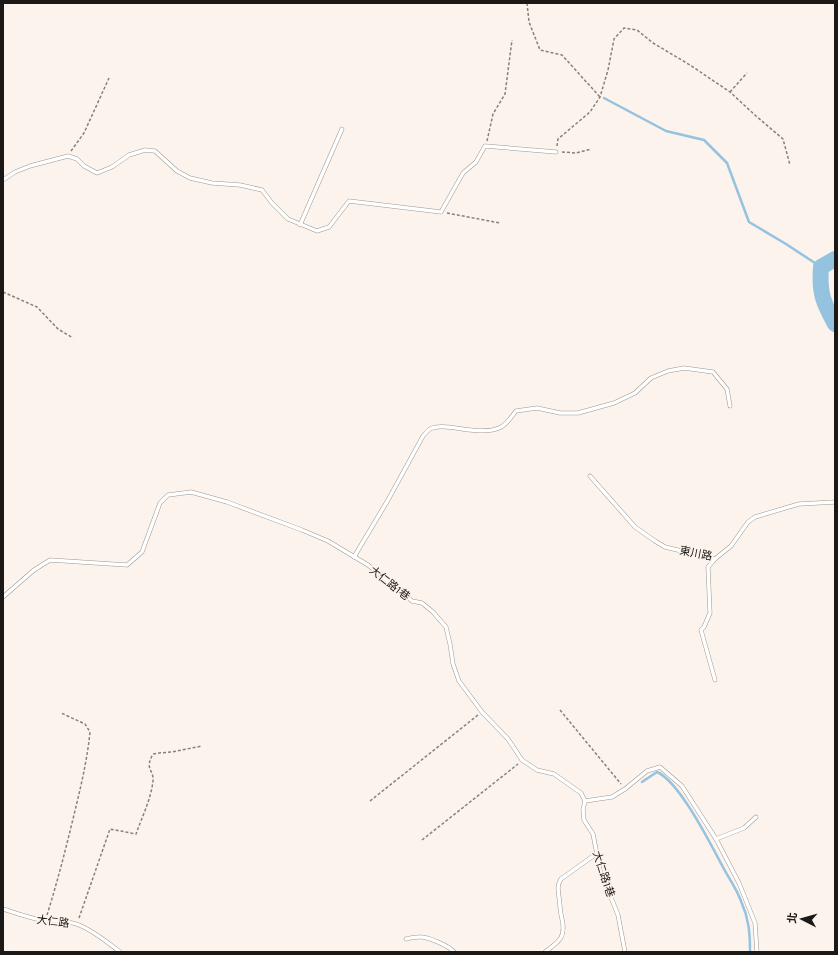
<svg xmlns="http://www.w3.org/2000/svg" width="838" height="955" font-family="Karla,'Noto Sans TC',sans-serif">
	<style>
		.lines { fill: none; stroke-linecap: round; stroke-linejoin: round }
		.stream { stroke: #95c3df; stroke-width: 2.5 }
		.river { stroke: #95c3df; stroke-width: 16 }
		.lane-casing { stroke: #9e9791; stroke-width: 4.5 }
		.path { stroke: #87817d; stroke-width: 1.5; stroke-dasharray: 3 2; stroke-linecap: butt }
		.lane { stroke: #fff; stroke-width: 3.5 }
		.labels { text-anchor: middle; stroke-width: 3.5; stroke-linejoin: round; paint-order: stroke }
		.street-label { font-size: 11px; fill: #1b1816; stroke: #fbf3ec }
	</style>
	<rect width="100%" height="100%" fill="#fbf3ec"/>
	<g class="lines">
		<g class="stream">
			<polyline points="604,98 666,131 704,140 727,163 749,222 786,244 821,267"/>
			<path d="M 642,782 L 657,772 C 680,782 711,845 724,869 C 730,880 737,890 741,901 C 749,919 750,933 750,952"/>
		</g>
		<path class="river" d="M 835,259 L 821,267 C 819,293 823,302 835,324"/>
		<defs>
			<g id="lane">
				<polyline points="3,180 15,172 30,166 68,156 77,159 84,166 97,173 112,167 129,155 145,150 155,151 177,171 190,178 212,183 240,185 262,190 272,203 288,219 317,231 329,227 349,201 441,212 463,173 476,162 485,146 556,152"/>
				<polyline points="300,225 342,129"/>
				<polyline points="590,476 635,527 655,541 665,547 715,559 731,546 748,522 755,517 799,504 835,502"/>
				<path d="M 354,557 L 388,500 L 423,436 C 425,434 427,431 430,429 C 445,421 481,438 501,427 C 507,424 512,416 516,411 L 537,408 L 560,413 L 578,413 L 614,403 L 635,393 L 651,378 L 668,371 L 684,368 L 713,372 L 727,389 L 730,406"/>
				<polyline points="3,597 34,570 50,560 127,565 142,552 160,503 168,495 191,492 227,502 302,530 328,541 368,565 412,601 422,603 433,612 446,627 450,644 453,664 459,681 482,712 508,739 522,760 537,770 554,774 581,793 585,801 583,810 584,820 593,834 600,870 618,915 625,952"/>
				<polyline points="715,680 701,630 704,627 710,613 708,567 715,559"/>
				<polyline points="585,801 612,797 625,789 647,771 660,767 682,786 716,839 739,883 755,923 757,952"/>
				<polyline points="716,839 744,828 756,817"/>
				<path d="M 3,909 C 16,913 29,918 42,920 C 54,922 67,920 79,925 C 94,931 107,942 120,952"/>
				<path d="M 406,939 C 410,938 415,937 419,937 C 427,936 449,946 454,952"/>
				<path d="M 545,952 C 560,941 566,937 562,919 C 560,912 560,904 559,897 C 558,890 557,885 561,879 L 596,854"/>
			</g>
		</defs>
		<use href="#lane" class="lane-casing"/>
		<g class="path">
			<polyline points="527,3 529,22 540,50 562,55 600,97"/>
			<polyline points="730,92 747,73"/>
			<polyline points="487,141 493,114 505,94 512,40"/>
			<polyline points="557,146 558,139 590,112 600,97 608,70 614,39 624,28 637,30 653,43 690,65 730,92 756,116 783,139 790,165"/>
			<polyline points="71,151 84,133 109,78"/>
			<polyline points="562,152 576,153 591,149"/>
			<polyline points="447,213 500,223"/>
			<polyline points="3,292 37,307 58,329 73,338"/>
			<polyline points="560,710 621,784"/>
			<polyline points="370,801 478,715"/>
			<polyline points="422,840 518,764"/>
			<path d="M 47,915 C 57,883 65,852 73,819 C 80,790 87,762 90,732 L 85,724 L 61,713"/>
			<path d="M 79,918 L 110,829 L 136,834 C 142,817 151,799 153,781 C 154,769 144,770 153,754 L 159,753 L 172,752 L 202,746"/>
		</g>
		<use href="#lane" class="lane"/>
	</g>
	<g class="labels">
		<g class="street-label">
			<text transform="translate(696 553) rotate(11)" y="4">東川路</text>
			<text transform="translate(390 583) rotate(38)" y="4">大仁路1巷</text>
			<text transform="translate(604 874) rotate(72)" y="4">大仁路1巷</text>
			<text transform="translate(53 921) rotate(7)" y="4">大仁路</text>
		</g>
	</g>
	<rect width="838" height="955" fill="none" stroke="#1b1816" stroke-width="8"/>
	<g transform="translate(802 919) rotate(276)" stroke="#fbf3ec" stroke-width="3" paint-order="stroke">
	<path d="M0-3L7 15L0 10L-7 15Z" fill="#1b1816"/>
	<text y="-6" font-size="11" font-weight="bold" text-anchor="middle" fill="#1b1816">北</text>
	</g>
</svg>
